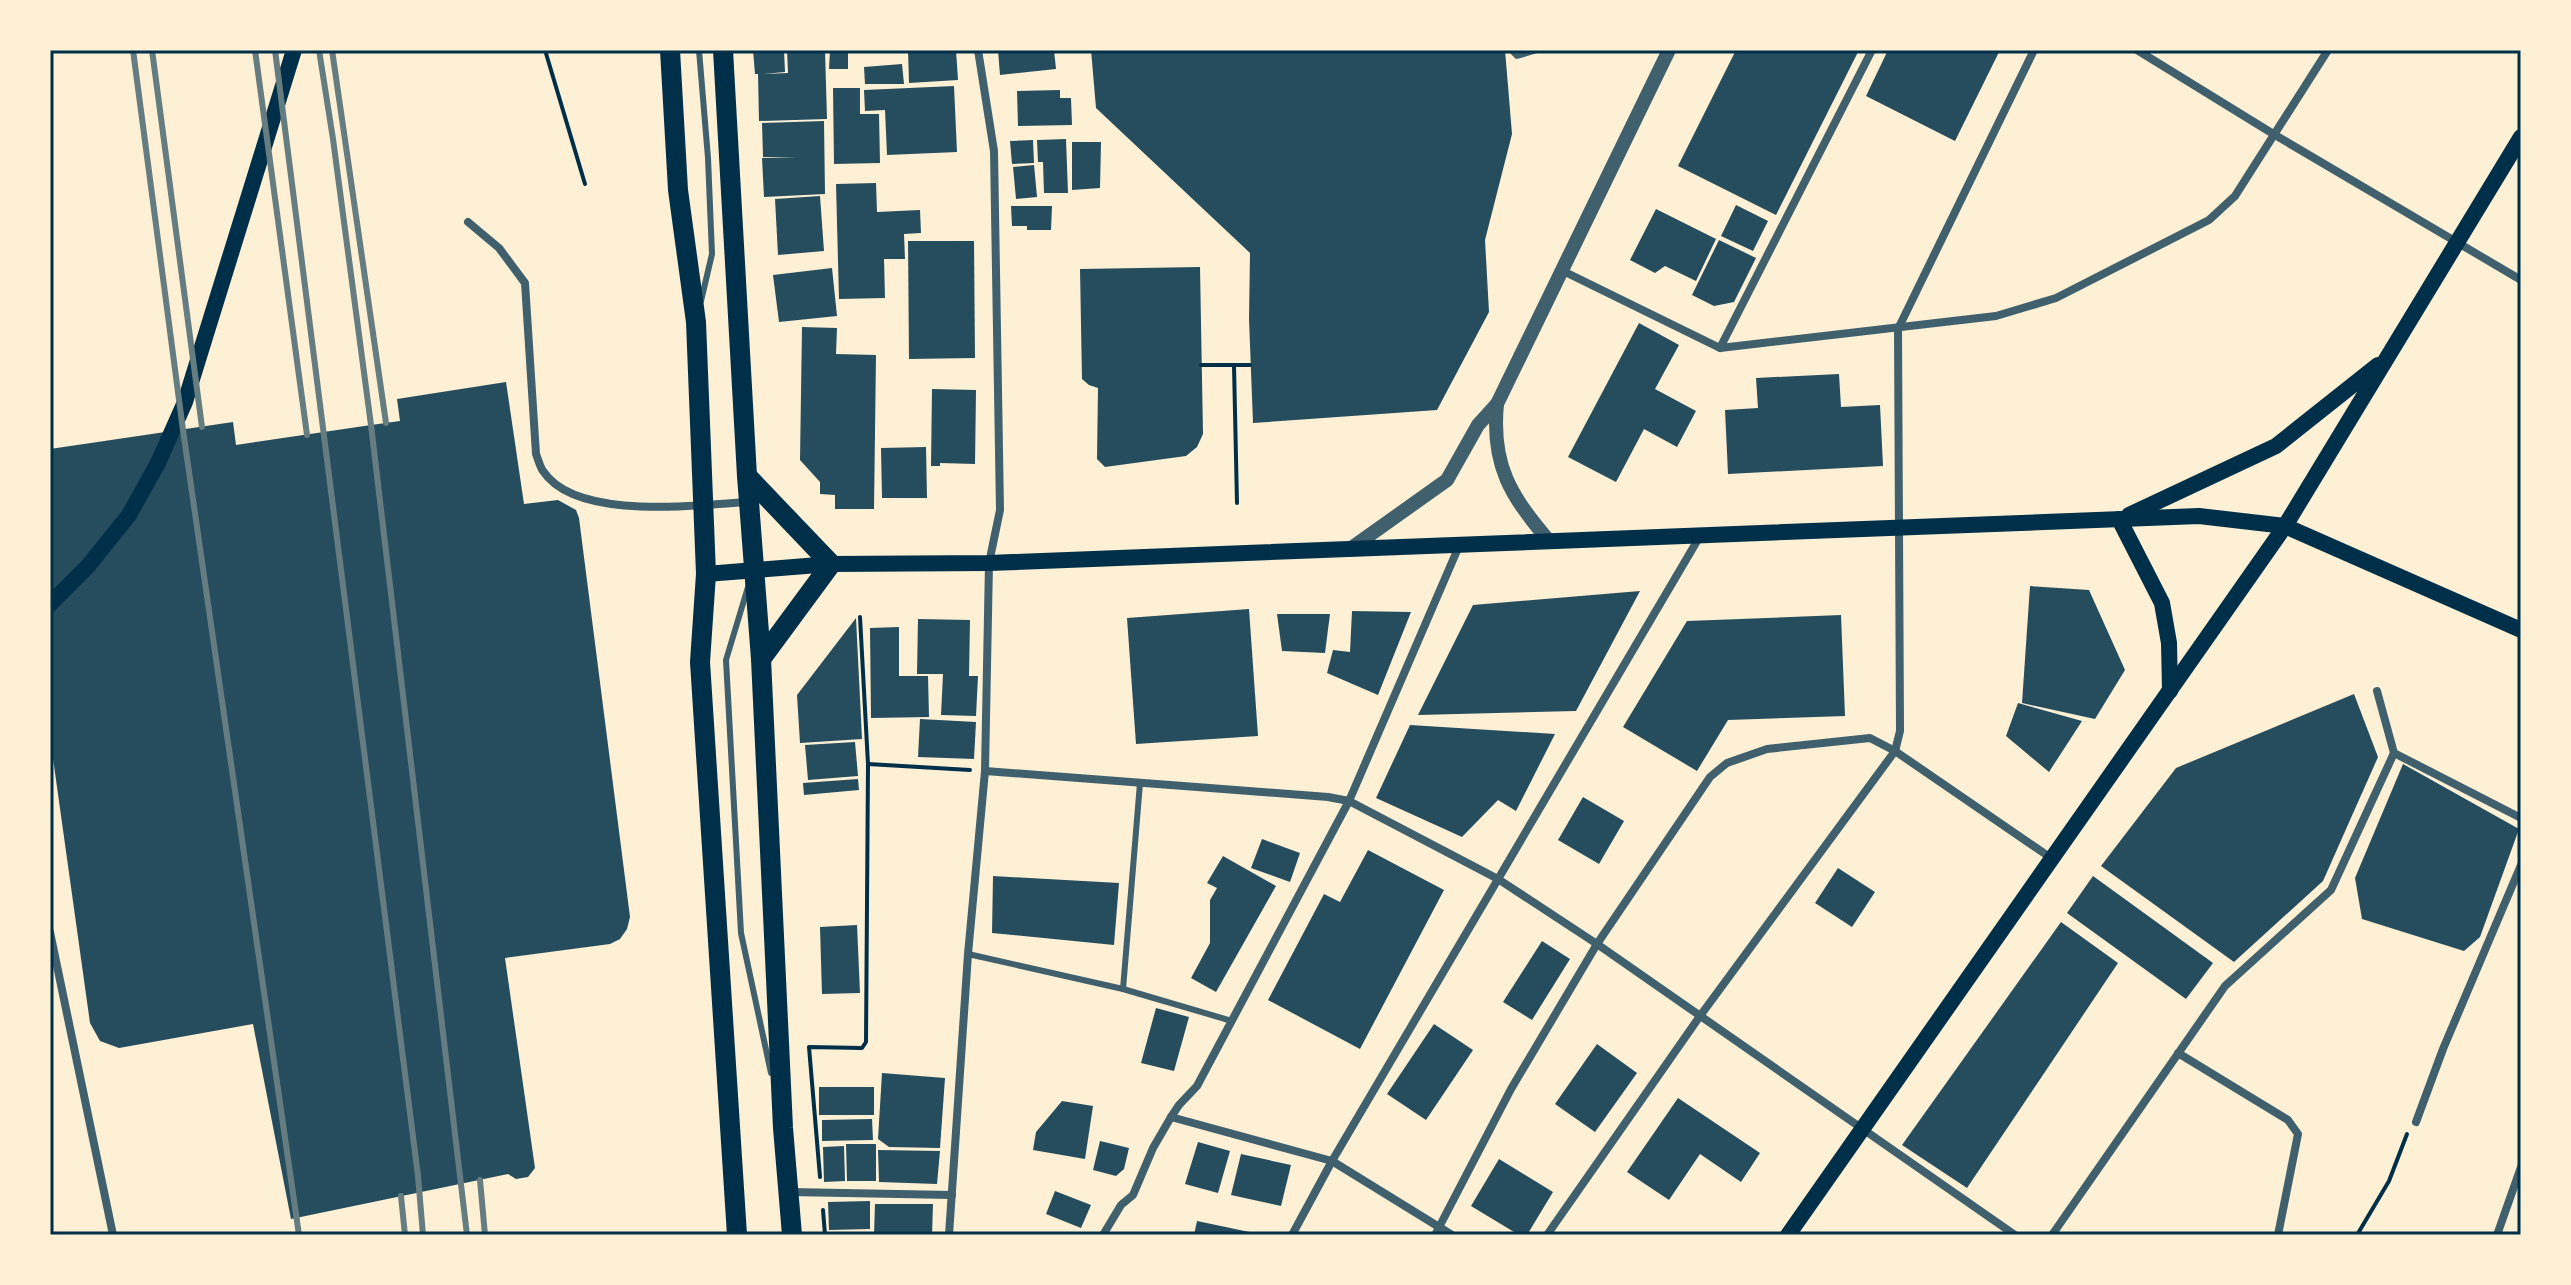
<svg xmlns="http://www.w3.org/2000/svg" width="2571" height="1285" font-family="'Space Grotesk',sans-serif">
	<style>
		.building { fill: #264d5e }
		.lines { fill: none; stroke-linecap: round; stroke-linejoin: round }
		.path { stroke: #003049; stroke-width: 4 }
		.service { stroke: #3f606c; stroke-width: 6 }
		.minor { stroke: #3f606c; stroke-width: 8 }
		.tertiary { stroke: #3f606c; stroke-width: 14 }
		.secondary { stroke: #003049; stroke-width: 16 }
		.primary { stroke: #003049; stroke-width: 20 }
		.rail { stroke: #657d81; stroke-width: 6 }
		.neatline { fill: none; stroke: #003049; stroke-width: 3 }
	</style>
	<rect width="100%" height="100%" fill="#fdf0d5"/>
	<g class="building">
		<polygon points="753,50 784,50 785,72 763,74 788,73 787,50 825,50 827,119 759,121 758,74 755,74"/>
		<polygon points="830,50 848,50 848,69 829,69"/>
		<polygon points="908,50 956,50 958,80 909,83"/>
		<polygon points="998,50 1054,50 1056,69 1000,75"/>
		<polygon points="1091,50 1505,50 1512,134 1485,240 1489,312 1437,410 1253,423 1249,319 1250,253 1096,108"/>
		<polygon points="1736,50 1859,50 1776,215 1678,166"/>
		<polygon points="1888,50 2000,50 1955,141 1866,96"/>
		<polygon points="902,64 904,84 865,84 864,67"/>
		<polygon points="954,86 957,152 887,155 885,110 865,111 864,90"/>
		<polygon points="833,88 860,88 860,114 879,114 880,163 834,164"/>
		<polygon points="1060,90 1060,98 1071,98 1072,125 1018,126 1017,91"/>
		<polygon points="824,121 825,194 764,197 762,158 797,157 763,157 762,123"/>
		<polygon points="1066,139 1068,193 1044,193 1043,162 1038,162 1037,140"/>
		<polygon points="1033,140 1034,163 1012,164 1010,141"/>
		<polygon points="1072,142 1101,142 1100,188 1072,190"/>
		<polygon points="1034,165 1037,197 1016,199 1013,167"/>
		<polygon points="876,183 877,212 920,210 921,233 904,234 905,259 884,259 885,298 839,299 836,184"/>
		<polygon points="820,196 824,251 778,255 775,199"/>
		<polygon points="1736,205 1768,221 1753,251 1721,236"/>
		<polygon points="1011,206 1052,206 1051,230 1027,230 1027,226 1012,226"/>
		<polygon points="1656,209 1716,239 1696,281 1665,266 1655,273 1630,260"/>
		<polygon points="1719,240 1756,258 1734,302 1714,306 1692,295"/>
		<polygon points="908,241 974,241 975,358 909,359"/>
		<polygon points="1200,267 1203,434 1197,447 1186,456 1105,467 1097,459 1098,388 1089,385 1082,379 1080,269"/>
		<polygon points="832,268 837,316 779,322 773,275"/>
		<polygon points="1639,323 1679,345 1655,389 1696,411 1677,447 1644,429 1616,482 1568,457"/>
		<polygon points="802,327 837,328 836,354 876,355 874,509 835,509 835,495 820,494 820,482 800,460"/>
		<polygon points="1839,374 1841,407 1880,405 1883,466 1728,474 1725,410 1758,408 1756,378"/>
		<polygon points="506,382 524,504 558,500 576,510 579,518 630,917 627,929 620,939 610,944 505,958 535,1168 528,1177 516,1179 508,1174 291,1219 253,1024 119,1048 100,1041 90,1023 50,737 50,449 233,422 236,445 371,425 400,421 397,399"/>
		<polygon points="932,389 976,390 975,464 940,463 940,466 931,466"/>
		<polygon points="926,447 927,498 882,498 881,448"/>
		<polygon points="2030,586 2089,590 2125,670 2095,719 2022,703"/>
		<polygon points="1640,591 1576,711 1418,715 1473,605"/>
		<polygon points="1249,609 1258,736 1136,744 1127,618"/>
		<polygon points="1352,611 1411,612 1378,695 1327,673 1333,650 1350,652"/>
		<polygon points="1277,614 1330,614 1325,653 1282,651"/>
		<polygon points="1841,615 1845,716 1728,720 1697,771 1623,727 1687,621"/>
		<polygon points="856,618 862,739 800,743 797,695"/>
		<polygon points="918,619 970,620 969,676 978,676 976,716 941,715 943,674 917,674"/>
		<polygon points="899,627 899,676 928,676 929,717 871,718 870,628"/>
		<polygon points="2354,694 2378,757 2323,881 2234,962 2101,866 2176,768"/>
		<polygon points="2018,703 2082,721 2049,772 2006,736"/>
		<polygon points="920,719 976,722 974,759 918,757"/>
		<polygon points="1410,725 1555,734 1516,811 1498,800 1462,837 1376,798"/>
		<polygon points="855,742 858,776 808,780 805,745"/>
		<polygon points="2403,764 2519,829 2480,937 2464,951 2362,919 2355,878"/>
		<polygon points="858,779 859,790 804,795 803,783"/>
		<polygon points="1583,797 1624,821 1599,864 1558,840"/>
		<polygon points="1262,839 1300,853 1290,882 1251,868"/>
		<polygon points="1368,850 1444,890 1360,1049 1268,1000 1324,894 1340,902"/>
		<polygon points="1223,856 1276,886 1216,992 1191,978 1210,943 1210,900 1217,888 1207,883"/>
		<polygon points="1838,868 1875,892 1852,927 1815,903"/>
		<polygon points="993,876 1119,883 1114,945 992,933"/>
		<polygon points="2093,876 2213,963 2186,999 2067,913"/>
		<polygon points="2061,922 2118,963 1967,1188 1902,1145"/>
		<polygon points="857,925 860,993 822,994 820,927"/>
		<polygon points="1542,941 1570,959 1532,1020 1503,1002"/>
		<polygon points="1156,1008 1189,1017 1174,1071 1141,1063"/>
		<polygon points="1434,1024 1473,1050 1426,1120 1387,1094"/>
		<polygon points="1597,1044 1637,1073 1595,1132 1555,1104"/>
		<polygon points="882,1073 945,1078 940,1148 889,1147 878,1139"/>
		<rect x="819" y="1087" width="55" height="28"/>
		<polygon points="1678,1098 1760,1153 1741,1182 1700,1154 1669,1200 1627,1172"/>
		<polygon points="1062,1101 1093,1106 1085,1159 1033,1150 1036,1132"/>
		<polygon points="872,1119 873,1140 822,1141 822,1120"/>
		<polygon points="1100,1141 1129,1148 1124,1169 1116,1176 1093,1170"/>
		<polygon points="1198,1142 1230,1151 1218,1193 1185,1184"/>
		<polygon points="846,1144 876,1144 876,1181 847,1181"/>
		<polygon points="844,1146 845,1181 824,1182 823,1147"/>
		<polygon points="878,1150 940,1151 937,1184 879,1182"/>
		<polygon points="1241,1154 1291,1165 1281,1206 1231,1195"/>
		<polygon points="1499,1159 1553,1192 1527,1235 1519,1235 1471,1206"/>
		<polygon points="1055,1191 1091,1205 1081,1228 1046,1214"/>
		<polygon points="870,1201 870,1229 829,1230 828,1202"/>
		<polygon points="875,1204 933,1204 932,1235 874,1235"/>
		<polygon points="1197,1221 1259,1234 1259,1235 1194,1235"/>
	</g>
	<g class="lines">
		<g class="path">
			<polyline points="545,50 585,184"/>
			<polyline points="1201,365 1250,365"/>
			<polyline points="1234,366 1237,503"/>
			<polyline points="868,764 970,770"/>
			<polyline points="820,1177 809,1047 862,1048 866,1042 868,764 860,617"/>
			<polyline points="823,1210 825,1235"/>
			<polyline points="2357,1235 2389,1181 2407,1134"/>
		</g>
		<g class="service">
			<polyline points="699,50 708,158 712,254 701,301"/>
			<polyline points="1511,50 1517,56 1537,50"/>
			<polyline points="748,587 726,660 741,933 771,1073"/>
			<polyline points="968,954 1123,989 1232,1021"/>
			<polyline points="1123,989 1140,783"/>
		</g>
		<g class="minor">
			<polyline points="2137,50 2275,135 2521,280"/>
			<path d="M 468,222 L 499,248 L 525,283 L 536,454 C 538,459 540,467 543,471 C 576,521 696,505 747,502"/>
			<polyline points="1563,271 1720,348 1996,316 2056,298 2209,220 2235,196 2328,50"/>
			<polyline points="1720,348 1872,50"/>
			<polyline points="2377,691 2394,753 2521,818"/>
			<polyline points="985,771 1328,797 1349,801 1498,879 1597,944 2015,1235"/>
			<polyline points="50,932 113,1235"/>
			<polyline points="2178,1053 2288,1120 2298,1134 2278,1235"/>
			<polyline points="1171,1117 1332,1161 1452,1235"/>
			<polyline points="2416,1122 2443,1049 2521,865"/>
			<polyline points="789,1192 952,1195"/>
			<polyline points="949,1235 968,954 985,771 989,563 1000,510 994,151 978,50"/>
			<polyline points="1103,1235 1121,1205 1133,1195 1153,1148 1171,1117 1179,1105 1197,1086 1349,801 1459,546"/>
			<polyline points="1292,1235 1332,1161 1700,536"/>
			<polyline points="1435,1235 1511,1089 1597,944 1710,777 1727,763 1767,749 1870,738 1895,751 2051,858"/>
			<polyline points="1547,1235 1700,1016 1895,751 1900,731 1898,329 2034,50"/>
			<polyline points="2052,1235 2225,986 2331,890 2394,753"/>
			<polyline points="2497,1235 2521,1167"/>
		</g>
		<g class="tertiary">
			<path d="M 1497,404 C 1491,466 1511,496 1549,541"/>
			<polyline points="1350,549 1447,480 1478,425 1497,404 1669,50"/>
		</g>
		<g class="secondary">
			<polyline points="2129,515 2276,446 2378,365"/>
			<polyline points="2119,519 2162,603 2169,643 2170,691"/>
			<polyline points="706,574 831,564 989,563 2199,516 2285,526 2521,630"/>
			<polyline points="50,604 88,566 129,515 158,463 185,402 294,50"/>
			<polyline points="1788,1235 2285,526 2521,137"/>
		</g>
		<g class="primary">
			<polyline points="670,50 678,190 696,322 706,574 700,662 737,1235"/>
			<polyline points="723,50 747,476 761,659 783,1128 792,1235"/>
			<polyline points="747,476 831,564 761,659"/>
		</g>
		<g class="rail">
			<polyline points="133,50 183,430 299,1235"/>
			<polyline points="152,50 202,427"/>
			<polyline points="255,50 307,435"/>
			<polyline points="275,50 418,1176 423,1235"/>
			<polyline points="319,50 333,139 371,425 467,1235"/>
			<polyline points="332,50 386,423"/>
			<polyline points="480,1180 485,1235"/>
			<polyline points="401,1196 405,1235"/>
		</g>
	</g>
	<rect width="2571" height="1285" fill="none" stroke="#fdf0d5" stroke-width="104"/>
	<rect x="52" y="52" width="2467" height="1181" class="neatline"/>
</svg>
